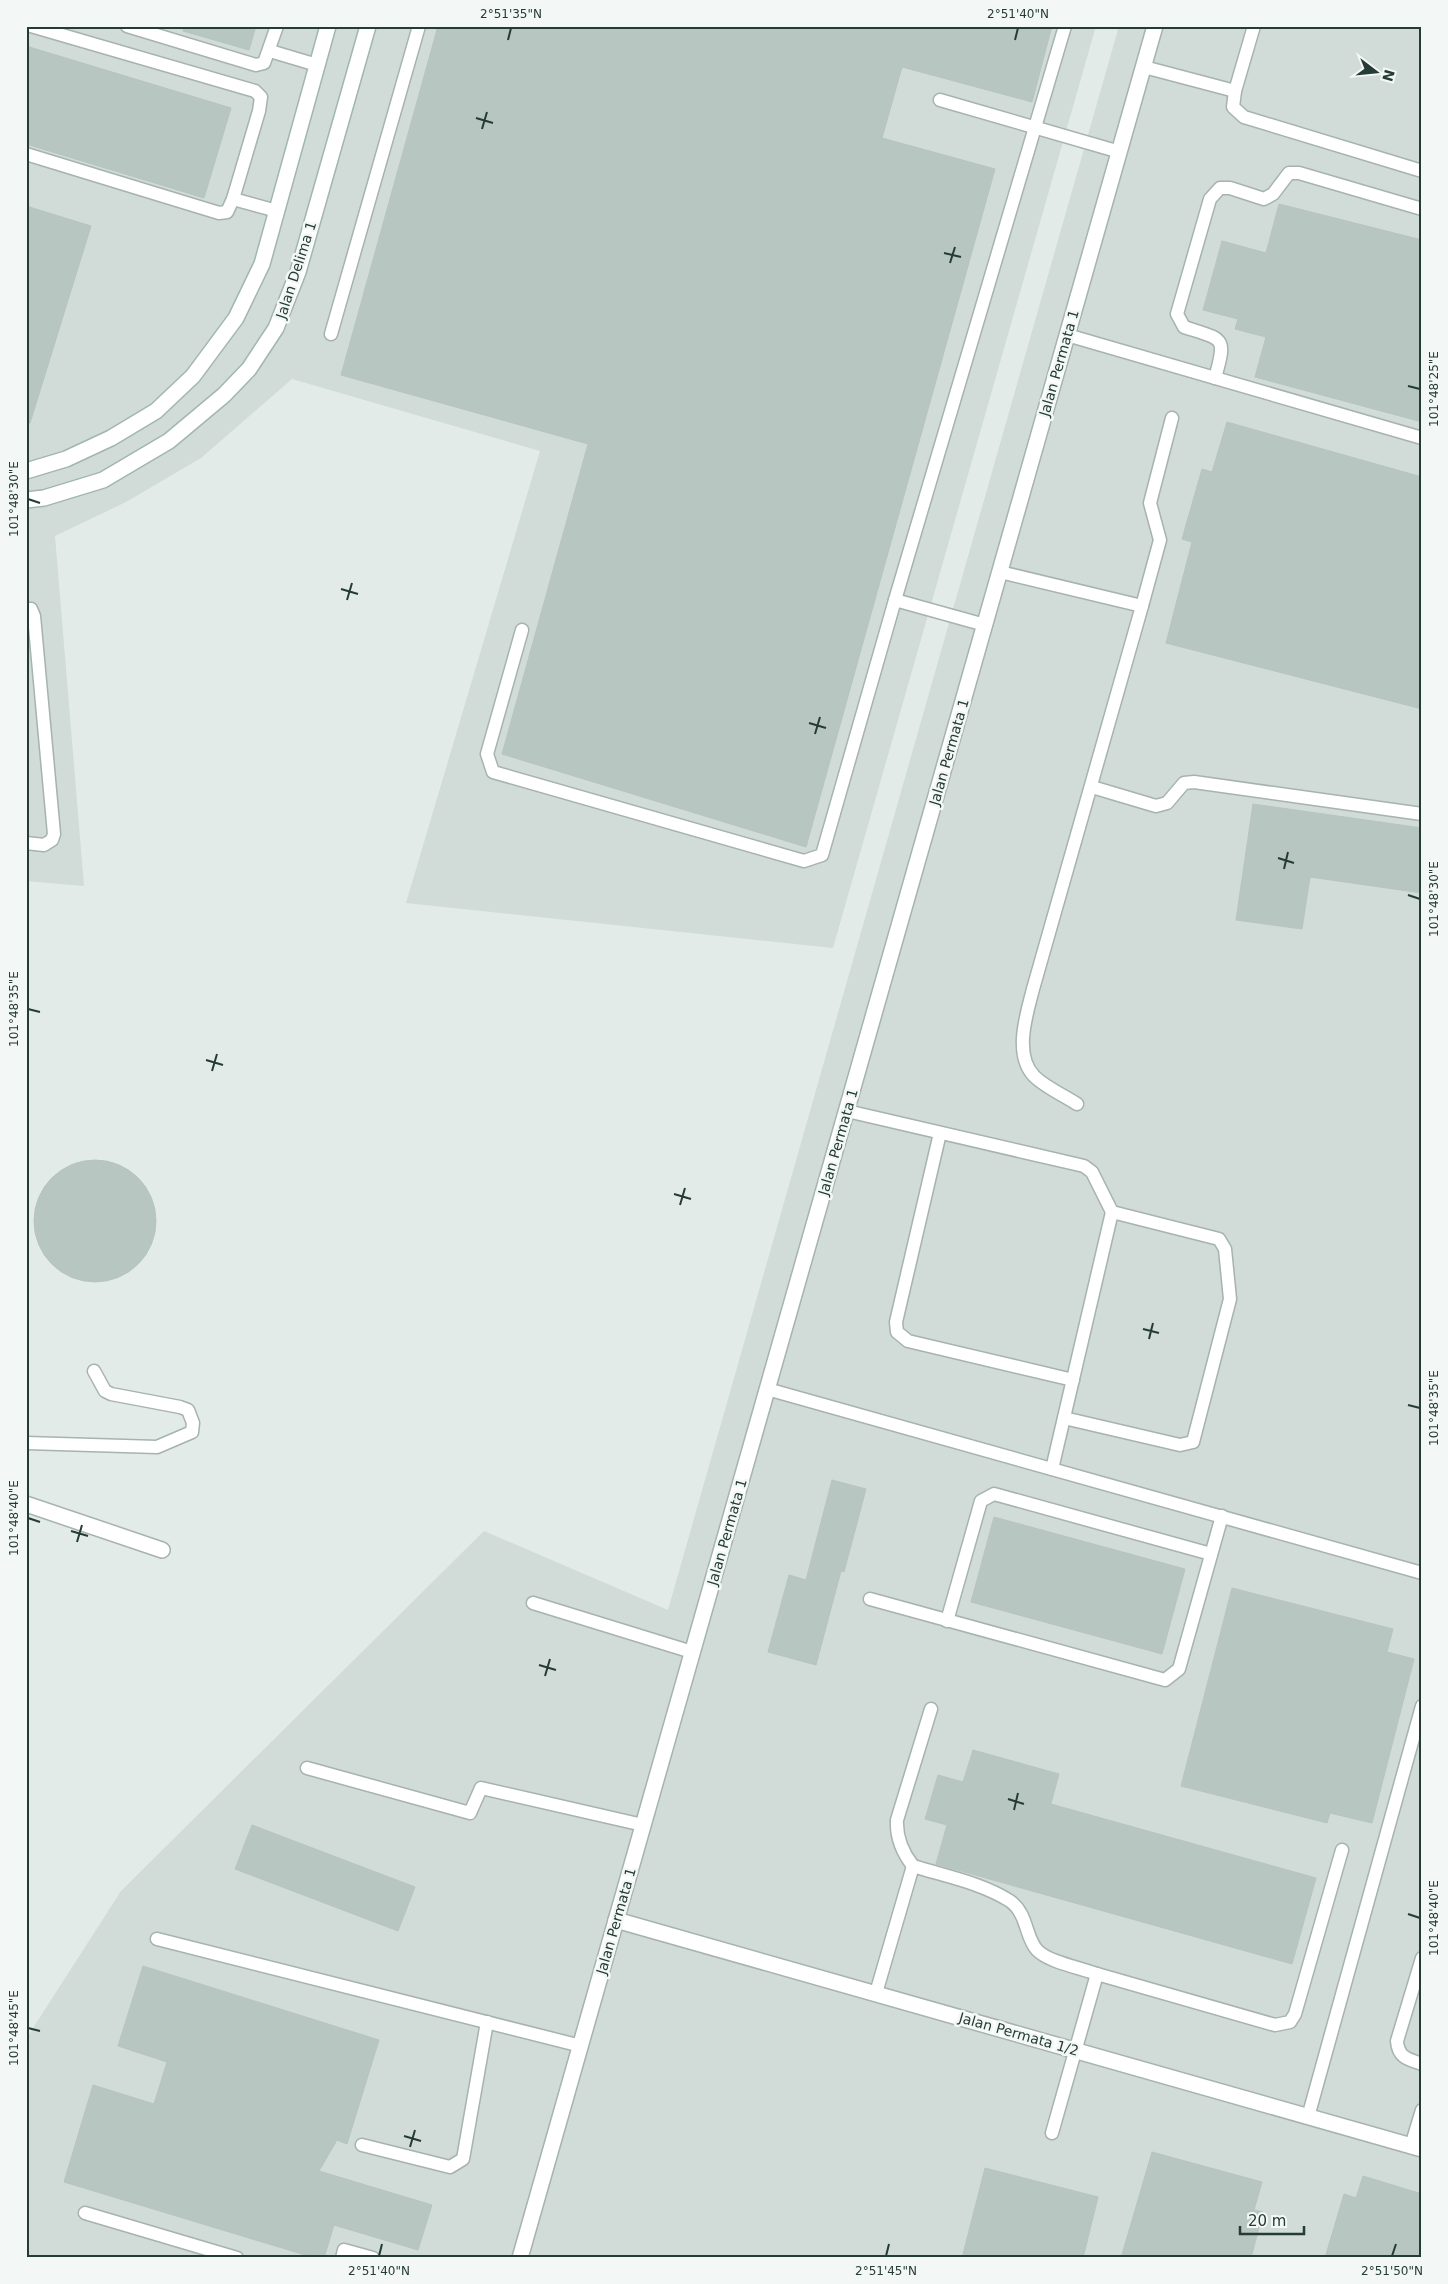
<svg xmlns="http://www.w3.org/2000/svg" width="1448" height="2284" font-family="'DejaVu Sans',sans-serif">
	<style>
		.built { fill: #d1dbd7 }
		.building { fill: #b8c6c1; stroke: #b6c5bf }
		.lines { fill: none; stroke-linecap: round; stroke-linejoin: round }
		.lane-casing { stroke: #a6b3af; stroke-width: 15 }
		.street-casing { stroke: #a6b3af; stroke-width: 18 }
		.secondary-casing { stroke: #a2b6b0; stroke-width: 18 }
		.lane { stroke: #fff; stroke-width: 12 }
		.street { stroke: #fff; stroke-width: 15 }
		.secondary { stroke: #fff; stroke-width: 15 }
		.ticks { fill: none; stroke: #243b36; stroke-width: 2 }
		.labels { text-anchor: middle; stroke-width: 5; stroke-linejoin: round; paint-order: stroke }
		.street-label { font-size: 14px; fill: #243b36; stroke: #f3f8f6 }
		.neatline { fill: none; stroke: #243b36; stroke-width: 2 }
		.ticks-label { font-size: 12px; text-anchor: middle; fill: #243b36 }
	</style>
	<rect width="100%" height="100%" fill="#e3ebe8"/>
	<g class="built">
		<polygon points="26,26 1096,26 833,948 406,903 540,451 292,379 201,458 126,502 55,536 84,886 26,881"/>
		<polygon points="1119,26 1422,26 1422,2258 26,2258 26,2039 121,1891 484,1531 668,1610"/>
	</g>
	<g class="building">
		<polygon points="184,26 256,26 249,50 183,31"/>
		<polygon points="438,26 1052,26 1032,102 902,67 882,138 995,169 806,847 502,754 588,444 341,375"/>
		<polygon points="26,46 231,108 204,198 26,144"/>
		<polygon points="1279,204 1422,240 1422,422 1255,377 1266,337 1235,329 1238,319 1203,310 1222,241 1266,253"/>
		<polygon points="26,206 91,226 30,423 26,423"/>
		<polygon points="1227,422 1422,477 1422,709 1166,643 1192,542 1182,539 1202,469 1212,472"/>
		<polygon points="1253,804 1422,828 1422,893 1310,877 1302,929 1236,920"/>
		<circle cx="95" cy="1221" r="61"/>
		<polygon points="832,1480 866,1489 844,1572 841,1571 816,1665 768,1652 789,1575 806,1580"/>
		<polygon points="994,1517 1185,1569 1162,1654 971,1602"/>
		<polygon points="1232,1588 1393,1629 1387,1652 1414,1659 1372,1823 1330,1813 1327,1823 1181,1786"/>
		<polygon points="973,1750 1059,1774 1051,1804 1316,1878 1292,1964 936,1864 947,1825 925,1819 938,1775 963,1782"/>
		<polygon points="252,1825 415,1887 398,1931 235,1869"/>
		<polygon points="143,1966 379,2040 347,2144 337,2140 319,2171 432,2205 418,2250 334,2225 324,2258 315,2258 64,2182 93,2085 154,2104 167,2062 118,2046"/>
		<polygon points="1152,2152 1262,2182 1254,2210 1263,2212 1251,2258 1121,2258"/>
		<polygon points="985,2168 1098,2197 1083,2258 962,2258"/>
		<polygon points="1363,2176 1422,2194 1422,2258 1325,2258 1344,2194 1356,2198"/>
	</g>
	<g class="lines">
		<defs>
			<g id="lane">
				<polyline points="127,26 256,65 264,63 277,26"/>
				<polyline points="1254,26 1235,91 1233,107 1244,117 1422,171"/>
				<polyline points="270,51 317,65"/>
				<polyline points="1144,67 1235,91"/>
				<polyline points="940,100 1120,152"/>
				<polyline points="26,154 219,213 227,212 233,199 259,111 261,97 255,91 31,26"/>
				<polyline points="233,199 277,211"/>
				<polyline points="331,334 419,26"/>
				<polyline points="1067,335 1422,438"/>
				<path d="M 1215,378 C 1227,336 1224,340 1184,327 L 1177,314 L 1210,199 L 1220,188 L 1230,188 L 1264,199 L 1273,194 L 1289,173 L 1299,173 L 1422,209"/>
				<path d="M 1000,572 L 1142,606 L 1033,989 C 1027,1013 1013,1054 1034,1076 C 1045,1087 1063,1095 1077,1104"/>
				<polyline points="895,600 1065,26"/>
				<polyline points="1142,606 1160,540 1150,503 1172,418"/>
				<polyline points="26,609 31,609 34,616 54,834 52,840 44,845 26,843"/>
				<polyline points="522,630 487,754 493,772 804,861 822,855 895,600 985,625"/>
				<polyline points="1092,787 1156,806 1167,803 1184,783 1194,782 1422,814"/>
				<polyline points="847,1111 1084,1166 1092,1172 1112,1212 1219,1239 1225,1249 1230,1299 1193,1442 1180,1445 1064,1418"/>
				<polyline points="940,1133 896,1322 897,1332 908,1341 1073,1380"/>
				<polyline points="767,1389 1422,1573"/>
				<polyline points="26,1443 157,1447 192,1432 193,1423 188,1410 180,1407 111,1394 105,1391 94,1371"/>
				<polyline points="1052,1469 1112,1212"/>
				<polyline points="870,1599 1165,1680 1179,1669 1222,1516"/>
				<polyline points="533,1603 692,1652"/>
				<polyline points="947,1621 981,1501 994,1494 1211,1554"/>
				<polyline points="307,1768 470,1813 481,1788 643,1825"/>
				<path d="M 913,1866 C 902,1852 896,1838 897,1820 L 931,1709"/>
				<polyline points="157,1939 581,2046"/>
				<path d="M 1422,1958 L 1397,2041 C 1398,2057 1407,2059 1422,2064"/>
				<path d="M 876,1993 L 913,1866 C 945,1876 982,1883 1010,1901 C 1028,1914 1025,1937 1037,1950 C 1048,1962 1081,1968 1097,1974"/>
				<polyline points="1308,2117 1422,1706"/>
				<polyline points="1052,2133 1097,1974 1275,2025 1290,2022 1295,2014 1342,1850"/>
				<polyline points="362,2145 450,2167 463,2159 487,2022"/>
				<polyline points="1411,2146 1422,2110"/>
				<polyline points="85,2213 237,2258"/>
				<polyline points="342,2258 344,2250 373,2258"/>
			</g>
			<g id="street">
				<polyline points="26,1504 162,1550"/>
				<polyline points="616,1920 1422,2149"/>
				<polyline points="520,2258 1155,26"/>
			</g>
			<g id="secondary">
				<polyline points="26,471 66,459 111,438 156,411 193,376 236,318 262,264 328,26"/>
				<polyline points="26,500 44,498 103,480 169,441 224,395 249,369 276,328 298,272 368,26"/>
			</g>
		</defs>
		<use href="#lane" class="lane-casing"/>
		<use href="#street" class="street-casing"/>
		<use href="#secondary" class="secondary-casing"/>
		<use href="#lane" class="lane"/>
		<use href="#street" class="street"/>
		<use href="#secondary" class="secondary"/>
	</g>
	<path class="ticks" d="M 508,40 L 511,28M 1015,40 L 1018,28M 476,118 L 493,123M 482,129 L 487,112M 944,253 L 961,257M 950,263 L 955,247M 1408,386 L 1420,389M 28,499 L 40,503M 341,589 L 358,594M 347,600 L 352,583M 809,723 L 826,728M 815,734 L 820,717M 1278,858 L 1294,863M 1284,869 L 1288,852M 1408,895 L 1420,899M 28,1009 L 40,1012M 206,1060 L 223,1065M 212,1071 L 217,1054M 674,1194 L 691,1199M 680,1205 L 685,1188M 1143,1329 L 1159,1333M 1149,1339 L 1153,1323M 1408,1405 L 1420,1408M 28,1518 L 40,1522M 71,1531 L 88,1536M 77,1542 L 82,1525M 539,1665 L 556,1670M 545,1676 L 550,1659M 1008,1799 L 1024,1804M 1014,1810 L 1018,1793M 1408,1914 L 1420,1918M 28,2028 L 40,2031M 404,2136 L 421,2141M 410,2147 L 415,2130M 379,2256 L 382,2244M 886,2256 L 889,2244M 1392,2256 L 1396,2244"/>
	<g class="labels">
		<g class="street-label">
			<text transform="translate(296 270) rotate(-72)" y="5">Jalan Delima 1</text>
			<text transform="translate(1059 363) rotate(-74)" y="5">Jalan Permata 1</text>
			<text transform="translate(949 752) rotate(-74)" y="5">Jalan Permata 1</text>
			<text transform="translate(838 1142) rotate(-74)" y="5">Jalan Permata 1</text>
			<text transform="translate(727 1532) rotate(-74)" y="5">Jalan Permata 1</text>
			<text transform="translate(616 1921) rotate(-74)" y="5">Jalan Permata 1</text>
			<text transform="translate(1019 2034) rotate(16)" y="5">Jalan Permata 1/2</text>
		</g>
	</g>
	<rect width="1448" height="2284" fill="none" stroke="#f3f8f6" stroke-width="55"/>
	<g transform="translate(1376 72) rotate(106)" stroke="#f3f8f6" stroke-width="4" paint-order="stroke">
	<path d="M0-4L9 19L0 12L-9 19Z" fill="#243b36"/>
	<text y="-8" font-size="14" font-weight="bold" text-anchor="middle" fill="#243b36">N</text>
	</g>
	<path d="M1240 2226v8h64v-8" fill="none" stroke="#243b36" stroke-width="2.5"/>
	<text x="1248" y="2226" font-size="15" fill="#243b36" stroke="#f3f8f6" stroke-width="4" paint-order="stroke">20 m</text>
	<rect x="28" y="28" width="1392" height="2228" class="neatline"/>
	<g class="ticks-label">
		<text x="511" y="18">2°51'35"N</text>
		<text x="1018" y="18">2°51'40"N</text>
		<text transform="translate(1434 389) rotate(-90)" y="4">101°48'25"E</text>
		<text transform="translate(14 499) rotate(-90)" y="4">101°48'30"E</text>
		<text transform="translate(1434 899) rotate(-90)" y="4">101°48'30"E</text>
		<text transform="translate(14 1009) rotate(-90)" y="4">101°48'35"E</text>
		<text transform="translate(1434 1408) rotate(-90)" y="4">101°48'35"E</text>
		<text transform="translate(14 1518) rotate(-90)" y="4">101°48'40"E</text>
		<text transform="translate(1434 1918) rotate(-90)" y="4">101°48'40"E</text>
		<text transform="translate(14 2028) rotate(-90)" y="4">101°48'45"E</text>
		<text x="379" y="2275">2°51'40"N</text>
		<text x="886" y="2275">2°51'45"N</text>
		<text x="1392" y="2275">2°51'50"N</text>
	</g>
</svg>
